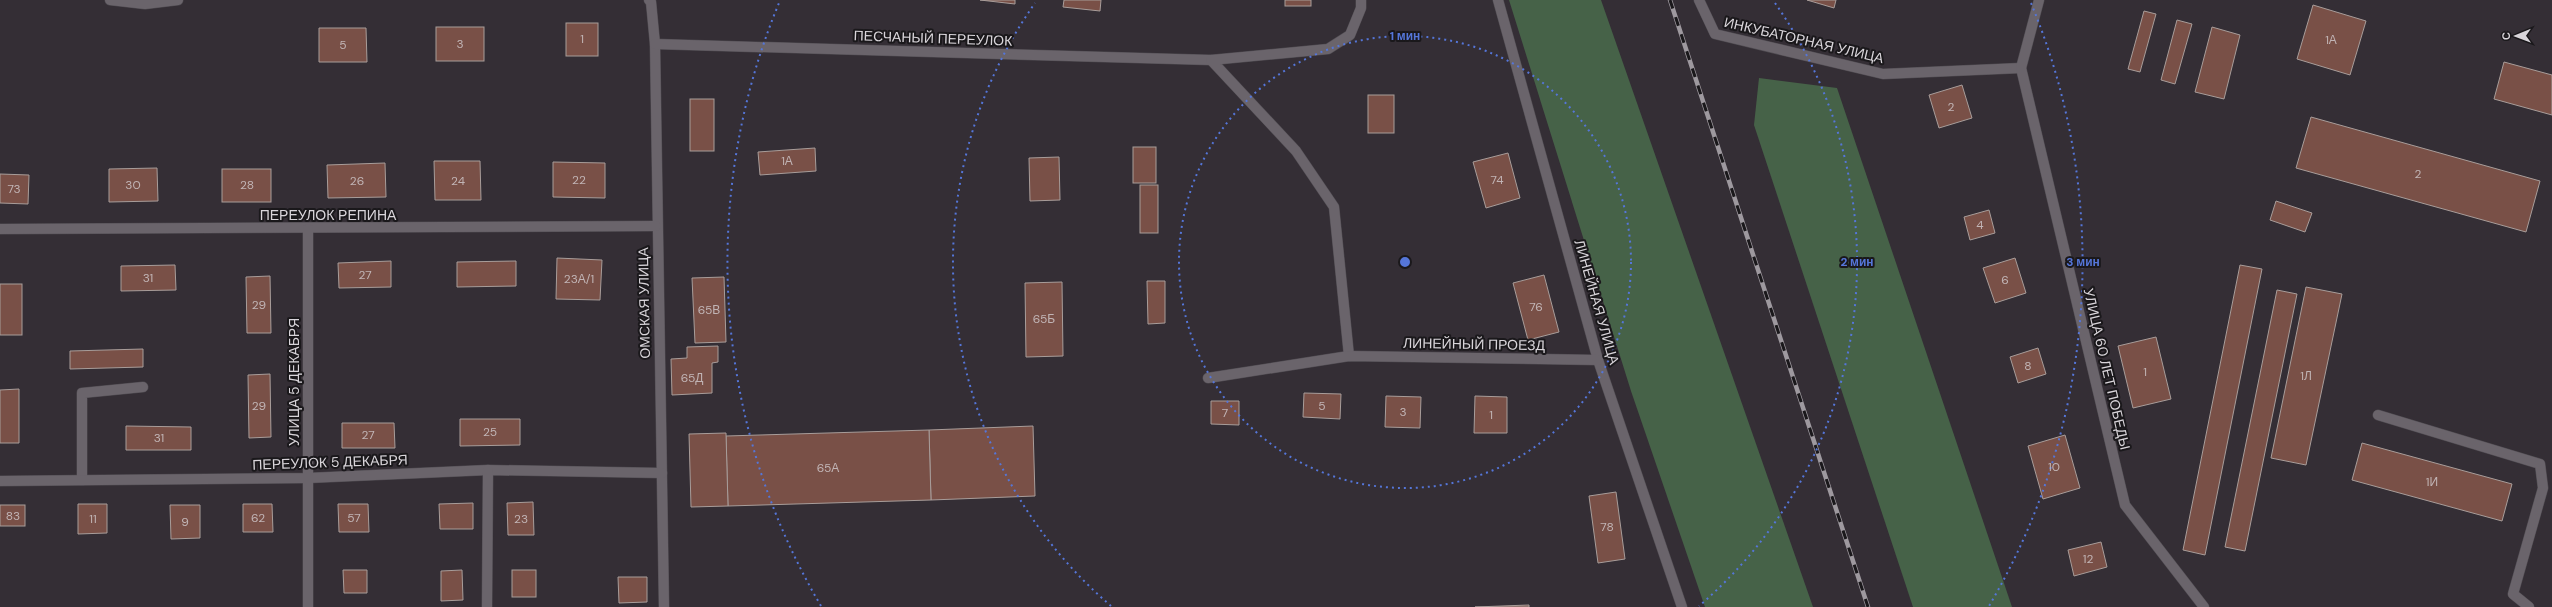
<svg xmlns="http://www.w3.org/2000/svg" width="2552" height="607" font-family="'DM Sans',sans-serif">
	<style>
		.green { fill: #466248 }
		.building { fill: #795047; stroke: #a89d9a }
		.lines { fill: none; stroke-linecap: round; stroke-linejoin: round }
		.minor-casing { stroke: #504c52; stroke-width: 11 }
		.minor { stroke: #6a646b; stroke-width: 10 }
		.rail-casing { stroke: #9e999f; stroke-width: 4.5 }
		.rail { stroke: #1a181b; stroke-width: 3; stroke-dasharray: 9; stroke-linecap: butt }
		.ring { fill: none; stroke: #5576d9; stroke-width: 2; stroke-dasharray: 2 4 }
		.labels { text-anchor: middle; stroke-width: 4; stroke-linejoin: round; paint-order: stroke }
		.number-label { font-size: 12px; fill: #c1b4b5 }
		.street-label { font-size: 14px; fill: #d9d5da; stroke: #1a181b }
		.centre { fill: #5576d9; stroke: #1a181b; stroke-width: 2 }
		.ring-label { font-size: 12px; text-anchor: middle; font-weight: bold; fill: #5576d9; stroke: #1a181b; stroke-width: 4; stroke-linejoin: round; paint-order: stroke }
	</style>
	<rect width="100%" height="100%" fill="#342e35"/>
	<g class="green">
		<polygon points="1509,0 1601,0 1813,607 1705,607 1631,391"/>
		<polygon points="1759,78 1837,88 2012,607 1913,607 1754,125"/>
	</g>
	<g class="building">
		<polygon points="980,0 1015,0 1015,4"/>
		<polygon points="1064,0 1101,0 1100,11 1063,7"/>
		<rect x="1285" y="0" width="26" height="6"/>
		<polygon points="1807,0 1836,0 1834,8"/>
		<polygon points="2313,5 2366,21 2350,75 2297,59"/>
		<polygon points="2144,11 2156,14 2140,72 2128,69"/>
		<polygon points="2177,20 2192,24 2175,84 2161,80"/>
		<rect x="566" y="23" width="32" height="33"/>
		<rect x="436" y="27" width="48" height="34"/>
		<polygon points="2212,27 2240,35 2224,99 2195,92"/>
		<polygon points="319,28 366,28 367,62 319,62"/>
		<polygon points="2504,62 2552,75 2552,115 2494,99"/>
		<polygon points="1962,85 1972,118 1939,128 1929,95"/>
		<rect x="1368" y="95" width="26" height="38"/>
		<rect x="690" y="99" width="24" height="52"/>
		<polygon points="2311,117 2540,181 2526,232 2296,168"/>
		<rect x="1133" y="147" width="23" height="36"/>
		<polygon points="815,148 816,171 760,175 758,152"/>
		<polygon points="1508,153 1520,198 1486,208 1473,162"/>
		<polygon points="1059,157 1060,200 1030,201 1029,158"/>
		<polygon points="434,161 480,161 481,200 435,200"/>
		<polygon points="553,162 605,163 605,198 553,197"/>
		<polygon points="385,163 386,197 328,198 327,165"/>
		<polygon points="157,168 158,201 109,202 109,169"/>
		<rect x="222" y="169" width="49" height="33"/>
		<polygon points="0,174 29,175 28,204 0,203"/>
		<rect x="1140" y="185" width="18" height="48"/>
		<polygon points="2276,201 2312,213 2305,232 2270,220"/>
		<polygon points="1989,210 1995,233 1970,240 1964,217"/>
		<polygon points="557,258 602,260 600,300 556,299"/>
		<polygon points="2015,258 2026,293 1995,303 1983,268"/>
		<polygon points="391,261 391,287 339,288 338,263"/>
		<polygon points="516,261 516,286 457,287 457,262"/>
		<polygon points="175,265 176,290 121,291 121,266"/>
		<polygon points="2240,265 2262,269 2205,555 2183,550"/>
		<polygon points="1544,275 1559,332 1528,340 1513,283"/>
		<polygon points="270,276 271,333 247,333 246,277"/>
		<polygon points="724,277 726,342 695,343 692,278"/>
		<polygon points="1147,281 1165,281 1165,323 1148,324"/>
		<polygon points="1062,282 1063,356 1026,357 1025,283"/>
		<rect x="0" y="284" width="22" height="51"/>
		<polygon points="2306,287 2342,294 2306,465 2271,458"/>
		<polygon points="2277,290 2297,294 2245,551 2225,547"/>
		<polygon points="2156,337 2171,399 2133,408 2118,346"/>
		<polygon points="718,346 718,362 712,363 712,393 672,395 671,359 687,358 687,347"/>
		<polygon points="2038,348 2046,374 2018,383 2010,357"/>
		<polygon points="143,349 143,367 70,369 70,351"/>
		<polygon points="270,374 271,437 249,438 248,375"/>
		<polygon points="19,389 19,443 0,443 0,390"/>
		<polygon points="1304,393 1341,394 1340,419 1303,417"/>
		<polygon points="1386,396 1421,397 1420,428 1385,427"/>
		<polygon points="1475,396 1507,397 1507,433 1474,433"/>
		<polygon points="1211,401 1239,401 1239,425 1211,424"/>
		<polygon points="460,419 520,419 520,445 460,446"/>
		<polygon points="342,423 394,423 395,448 342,448"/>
		<polygon points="126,426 191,427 191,450 126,450"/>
		<polygon points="1033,426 1035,496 931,500 929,430"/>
		<polygon points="929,430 931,500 728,506 726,436"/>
		<polygon points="726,433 728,506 691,507 689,434"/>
		<polygon points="2065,435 2080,488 2043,499 2028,446"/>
		<polygon points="2362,443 2512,484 2502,521 2352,480"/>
		<polygon points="1616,492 1625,559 1598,563 1589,496"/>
		<polygon points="533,502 534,535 508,535 507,503"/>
		<polygon points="473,503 473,529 440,529 439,504"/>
		<polygon points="78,504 107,504 107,533 78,534"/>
		<polygon points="243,504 272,504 273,532 243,532"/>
		<polygon points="338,504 368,504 369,532 339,532"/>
		<rect x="0" y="505" width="25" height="21"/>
		<polygon points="170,505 200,505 200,538 171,539"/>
		<polygon points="2101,542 2107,567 2074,576 2068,550"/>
		<polygon points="343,570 367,570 367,593 344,593"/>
		<polygon points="462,570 463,600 441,601 441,571"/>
		<rect x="512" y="570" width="24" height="27"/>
		<polygon points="618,577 647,577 647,602 619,603"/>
		<polygon points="1529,605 1529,607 1475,607"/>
	</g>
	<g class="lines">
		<defs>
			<g id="minor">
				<polyline points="110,0 145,4 178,0"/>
				<polyline points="649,0 651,2 655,44 664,607"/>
				<polyline points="1498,0 1598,360 1682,607"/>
				<polyline points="1699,0 1715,34 1883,74 2021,68"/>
				<polyline points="2039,0 2021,68 2125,505 2204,607"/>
				<polyline points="655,44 1211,60"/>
				<polyline points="0,229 656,226"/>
				<polyline points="1349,356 1334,207 1296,151 1211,60 1328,49 1350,35 1361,8 1361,0"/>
				<polyline points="1208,378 1349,356 1598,360"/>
				<polyline points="2378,415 2540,464 2543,488 2513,594 2529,607"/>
				<polyline points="82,480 82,393 143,387"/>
				<polyline points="0,481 308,478 488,470 662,473"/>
				<polyline points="308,607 308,229"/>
				<polyline points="487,607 488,470"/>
			</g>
		</defs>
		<use href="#minor" class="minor-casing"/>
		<use href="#minor" class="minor"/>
		<defs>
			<polyline id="rail" points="1670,0 1868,607"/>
		</defs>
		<use href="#rail" class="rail-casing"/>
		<use href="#rail" class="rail"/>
	</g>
	<g class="ring">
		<circle cx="1405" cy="262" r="226"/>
		<path d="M1111 606A452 452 0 0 1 1035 3M1775 3A452 452 0 0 1 1699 606"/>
		<path d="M821 606A678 678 0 0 1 779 3M2031 3A678 678 0 0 1 1989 606"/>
	</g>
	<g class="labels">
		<g class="number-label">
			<text x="582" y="43">1</text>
			<text x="2331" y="44">1А</text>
			<text x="460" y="48">3</text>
			<text x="343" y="49">5</text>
			<text x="1951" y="111">2</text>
			<text x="787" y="165">1А</text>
			<text x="2418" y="178">2</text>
			<text x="579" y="184">22</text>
			<text x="1497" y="184">74</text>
			<text x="357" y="185">26</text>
			<text x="458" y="185">24</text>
			<text x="133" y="189">30</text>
			<text x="247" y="189">28</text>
			<text x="14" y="193">73</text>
			<text x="1980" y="229">4</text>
			<text x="365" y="279">27</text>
			<text x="148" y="282">31</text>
			<text x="579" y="283">23А/1</text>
			<text x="2005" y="284">6</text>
			<text x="259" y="309">29</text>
			<text x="1536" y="311">76</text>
			<text x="709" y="314">65В</text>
			<text x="1044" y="323">65Б</text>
			<text x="2028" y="370">8</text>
			<text x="2145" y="376">1</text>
			<text x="2306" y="380">1Л</text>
			<text x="692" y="382">65Д</text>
			<text x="259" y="410">29</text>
			<text x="1322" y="410">5</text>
			<text x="1403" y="416">3</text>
			<text x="1225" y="417">7</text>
			<text x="1491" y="419">1</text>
			<text x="490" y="436">25</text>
			<text x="368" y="439">27</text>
			<text x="159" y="442">31</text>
			<text x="2054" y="471">10</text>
			<text x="828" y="472">65А</text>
			<text x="2432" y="486">1И</text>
			<text x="13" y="520">83</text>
			<text x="258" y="522">62</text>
			<text x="354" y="522">57</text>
			<text x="93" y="523">11</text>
			<text x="521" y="523">23</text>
			<text x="185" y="526">9</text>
			<text x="1607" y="531">78</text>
			<text x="2088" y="563">12</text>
		</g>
		<g class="street-label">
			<text transform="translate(933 38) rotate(2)" y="5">ПЕСЧАНЫЙ ПЕРЕУЛОК</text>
			<text transform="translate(1804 40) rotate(13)" y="5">ИНКУБАТОРНАЯ УЛИЦА</text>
			<text x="328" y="220">ПЕРЕУЛОК РЕПИНА</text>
			<text transform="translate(1597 302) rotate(74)" y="5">ЛИНЕЙНАЯ УЛИЦА</text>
			<text transform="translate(644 303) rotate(-91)" y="5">ОМСКАЯ УЛИЦА</text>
			<text transform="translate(1474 344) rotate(1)" y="5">ЛИНЕЙНЫЙ ПРОЕЗД</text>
			<text transform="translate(2107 369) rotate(77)" y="5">УЛИЦА 60 ЛЕТ ПОБЕДЫ</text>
			<text transform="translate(294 382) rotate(-90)" y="5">УЛИЦА 5 ДЕКАБРЯ</text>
			<text transform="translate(330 462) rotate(-2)" y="5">ПЕРЕУЛОК 5 ДЕКАБРЯ</text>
		</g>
	</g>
	<circle cx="1405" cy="262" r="6" class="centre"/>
	<g class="ring-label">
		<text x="1405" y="40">1 мин</text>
		<text x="1857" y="266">2 мин</text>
		<text x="2083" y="266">3 мин</text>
	</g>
	<g transform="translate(2516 36) rotate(269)" stroke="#1a181b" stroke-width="3" paint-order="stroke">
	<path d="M0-3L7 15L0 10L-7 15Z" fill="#d9d5da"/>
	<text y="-6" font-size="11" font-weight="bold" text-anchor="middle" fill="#d9d5da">С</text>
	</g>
</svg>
